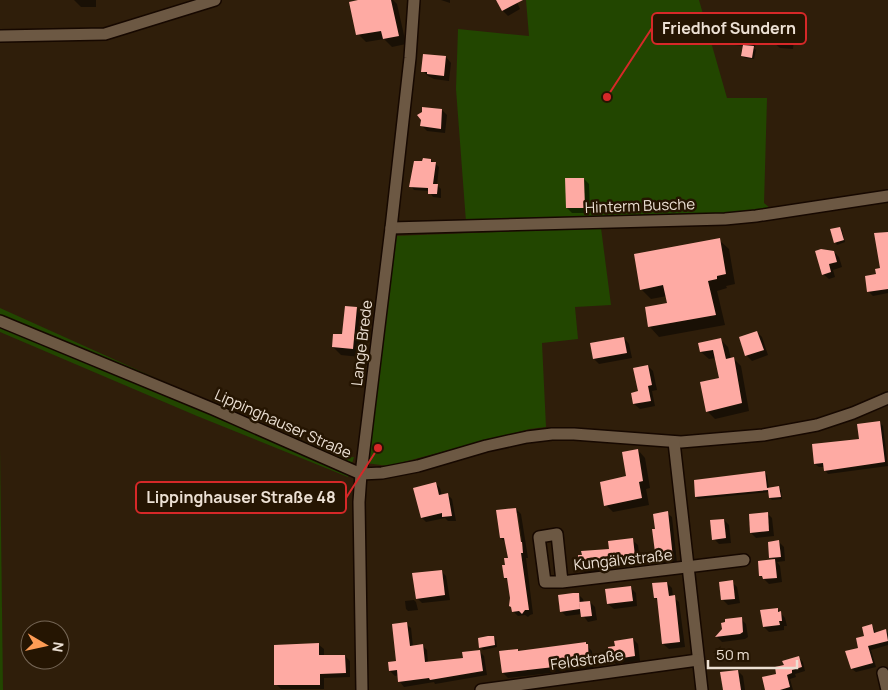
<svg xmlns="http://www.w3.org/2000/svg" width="888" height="690" font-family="Manrope,sans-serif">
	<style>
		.green { fill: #224600 }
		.shadow { fill: #0007; fill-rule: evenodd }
		.building { fill: #feaaa3 }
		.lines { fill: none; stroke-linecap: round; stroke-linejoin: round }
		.street-casing { stroke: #160800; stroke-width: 14 }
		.street { stroke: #6c5843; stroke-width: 11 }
		.labels { text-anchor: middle; stroke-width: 5; stroke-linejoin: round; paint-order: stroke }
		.street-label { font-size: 15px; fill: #ece0d4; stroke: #251502 }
		.leader { fill: none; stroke: #d62828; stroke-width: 2 }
		.callout-dot { fill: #d62828; stroke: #251502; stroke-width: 2 }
		.callout { fill: #251502; stroke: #d62828; stroke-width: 2 }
		.callout-label { font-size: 16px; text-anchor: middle; font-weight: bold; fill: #ece0d4 }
	</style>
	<rect width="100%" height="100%" fill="#2f1e0a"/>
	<g class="green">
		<polygon points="526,0 699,0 727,98 767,98 764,203 771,209 745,214 548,218 466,222 456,89 458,29 529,36"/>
		<polygon points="601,228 611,305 575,307 578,339 542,343 546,427 530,429 388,466 366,463 394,236"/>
		<polygon points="0,308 191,394 343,458 354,457 348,477 197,416 0,332"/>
		<polygon points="0,448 3,690 0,690"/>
	</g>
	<g class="shadow">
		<polygon points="74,0 96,0 96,7 81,7"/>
		<polygon points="363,0 393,0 397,4 406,44 392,47 384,39 366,42 358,34"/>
		<polygon points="441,0 450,0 450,3"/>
		<polygon points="497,0 516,0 520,9 508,16 503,11"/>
		<polygon points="750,20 758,28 755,47 753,47 756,50 754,59 745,58 742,56 744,46 725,44 717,36"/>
		<polygon points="790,20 795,26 793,49 780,48 774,43"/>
		<polygon points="446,57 451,63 449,81 434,79 428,76 423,71"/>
		<polygon points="442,110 447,115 445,133 427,131 422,126"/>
		<polygon points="431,160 439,167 437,185 441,189 441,198 433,197 429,191 414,190 411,186 423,163"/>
		<polygon points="584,179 589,184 590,213 572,213 567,208"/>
		<polygon points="840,228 842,230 845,242 837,245 835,242"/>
		<polygon points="888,233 888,293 873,296 868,291 881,269"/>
		<polygon points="719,240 729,249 735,284 726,286 727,288 717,291 725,325 659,337 650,327 668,304 667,296 651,299 641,289"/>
		<polygon points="834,252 839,257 842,267 833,270 835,277 829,279 823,274"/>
		<polygon points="356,308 364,316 360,357 341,355 333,347 343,336"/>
		<polygon points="757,332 762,337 768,355 752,361 746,355"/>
		<polygon points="624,338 629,344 632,358 599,364 594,359"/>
		<polygon points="721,340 728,347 731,359 733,358 741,366 749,411 715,419 707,411 720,379 716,358 709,359 701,352"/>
		<polygon points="648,366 653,371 657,390 652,391 655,406 640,409 634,404"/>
		<polygon points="879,422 883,426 888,466 828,474 825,470 824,467 819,467 815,464 860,440"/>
		<polygon points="638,450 645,458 650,488 646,489 649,505 613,512 606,505 627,477"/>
		<polygon points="765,473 767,475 769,489 779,487 781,490 782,499 772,500 770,498 769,492 698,499 696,497"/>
		<polygon points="435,483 440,488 442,496 448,495 452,499 456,521 448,521 445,518 426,522 422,518"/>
		<path d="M 516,509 L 521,514 L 528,558 L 526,558 L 533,614 L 530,615 L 528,617 L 525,615 L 518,616 L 513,611 L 509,581 L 505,578 L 506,566 L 509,559 L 506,543 L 501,538 ZM 516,513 L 518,513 L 523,548 L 520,549 Z"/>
		<polygon points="667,513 672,517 677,563 662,564 657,560 656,530"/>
		<polygon points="767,513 772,518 774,536 756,538 751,533"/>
		<polygon points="724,520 729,525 731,543 719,544 714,539"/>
		<polygon points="632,540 638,545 640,561 634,562 634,565 623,566 621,563 604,566 604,572 586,574 581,569 611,550"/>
		<polygon points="779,542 784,547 785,561 777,562 780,566 782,582 769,584 760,575 774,560 771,557"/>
		<polygon points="441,571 446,576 450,600 422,603 417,598"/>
		<polygon points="732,582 737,587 740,603 728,605 723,600"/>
		<polygon points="667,583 672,588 673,597 679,602 685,647 669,649 663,644 658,601 655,598"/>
		<polygon points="630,587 636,593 637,606 614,609 608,604"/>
		<polygon points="578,594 583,599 584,603 590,602 595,607 597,620 588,622 582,614 566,616 561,611"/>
		<polygon points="414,600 416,602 418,610 408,611 406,609 405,601"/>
		<polygon points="777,609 785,618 787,626 784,626 784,630 769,632 764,627"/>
		<polygon points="741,619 746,624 748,637 745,639 722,642 717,637 723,629"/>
		<polygon points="406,624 411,628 413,647 422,645 427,650 428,663 464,659 479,651 484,656 487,675 435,684 434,682 404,687 400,682 399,675 395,676 390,671 389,663 397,662"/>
		<polygon points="872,626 877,634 886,631 888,633 888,645 871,650 876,667 856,672 852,669 847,652 860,648"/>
		<polygon points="493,638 496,640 497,647 483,650 481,647"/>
		<polygon points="633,639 638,644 640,661 616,664 611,659 617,647"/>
		<polygon points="585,644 592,651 593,668 508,678 503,673 519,652"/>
		<polygon points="319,645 324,649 324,657 345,656 350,661 350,677 324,678 324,689 281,689 276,684"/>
		<polygon points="799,658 803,662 805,671 795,674 796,677 790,679 793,690 766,690 785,666"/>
		<polygon points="738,671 743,676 745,690 724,690"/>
	</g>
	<g class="building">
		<polygon points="358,0 391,0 399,36 383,39 381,31 356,35 349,2"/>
		<polygon points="496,0 523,0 502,11"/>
		<polygon points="776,18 790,19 788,45 773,44"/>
		<polygon points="743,45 754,46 752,58 741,56"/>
		<polygon points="423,54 446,56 444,76 427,74 427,72 421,72"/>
		<polygon points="422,107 442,109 441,129 420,126 421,120 417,115 422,112"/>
		<polygon points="423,158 431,159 431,162 436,162 433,184 438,184 437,194 428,194 428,188 409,187 414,161 422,161"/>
		<polygon points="565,178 584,178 585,208 566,208"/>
		<polygon points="840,227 844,240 834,243 830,229"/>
		<polygon points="888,232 888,289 867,292 865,276 876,274 875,269 880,268 874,233"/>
		<polygon points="720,238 726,274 717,276 717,279 708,281 716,315 648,327 645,307 667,303 663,285 640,290 634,254"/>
		<polygon points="821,249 834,251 837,262 829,264 831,272 822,275 815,251"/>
		<polygon points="345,306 357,307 353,349 332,347 333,334 342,334"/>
		<polygon points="757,331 764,350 745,356 739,337"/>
		<polygon points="624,337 627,353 593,359 590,343"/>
		<polygon points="721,338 726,359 734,357 742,403 706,412 700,382 719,378 713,350 700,352 698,343"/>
		<polygon points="648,365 652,385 648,386 651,401 633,404 631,393 638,391 633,368"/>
		<polygon points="880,421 885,462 824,471 823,463 814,464 812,444 859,439 857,424"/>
		<polygon points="638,449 643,481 639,482 642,498 604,506 600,482 626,476 622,452"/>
		<polygon points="765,471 767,488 779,486 781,497 769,498 768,490 695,497 694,480"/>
		<polygon points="436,482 439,495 448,493 452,516 442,517 442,513 421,518 413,488"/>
		<polygon points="516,508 521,542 522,542 523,553 521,553 529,610 525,610 522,614 519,611 512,612 511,607 509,606 510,598 507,578 504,578 502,565 505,565 504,558 508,558 504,538 500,538 496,510"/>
		<polygon points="668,511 673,558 656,560 652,529 655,529 653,514"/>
		<polygon points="768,512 769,531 750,533 749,514"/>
		<polygon points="724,519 726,538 712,540 710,520"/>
		<polygon points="633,538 635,556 629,557 630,560 617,561 617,559 599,561 600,567 580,570 578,555 582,555 581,551 609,549 608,541"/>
		<polygon points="779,540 781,557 769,558 768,542"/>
		<polygon points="775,559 777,578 763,579 762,576 759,576 758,561"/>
		<polygon points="442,570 445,595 416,599 412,573"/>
		<polygon points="733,580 735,599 721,600 719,582"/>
		<polygon points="667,582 669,596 675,595 680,642 662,644 657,598 654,598 652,583"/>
		<polygon points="631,586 633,601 607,604 605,589"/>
		<polygon points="573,593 579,593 580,609 560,612 558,595"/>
		<polygon points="590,601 592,616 581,617 579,602"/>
		<polygon points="778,608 778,612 781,611 782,621 779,621 780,625 763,627 760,610"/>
		<polygon points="742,617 743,632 740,634 715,637 722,629 721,623 725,622 725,619"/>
		<polygon points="407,622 410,646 423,644 425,662 463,658 462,652 480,650 483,671 430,680 429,678 398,682 397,670 389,671 388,662 396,661 392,624"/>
		<polygon points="872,624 874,633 886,629 888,641 868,646 873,663 851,669 845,651 858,648 856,638 864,636 862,627"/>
		<polygon points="488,636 494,636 495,645 479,648 478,638"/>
		<polygon points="633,638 635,656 610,660 608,647 615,646 614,641"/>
		<polygon points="586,642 586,644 588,644 589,663 502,673 499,651 518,649 518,651"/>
		<polygon points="319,643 319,655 345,655 346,673 320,674 320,685 274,685 274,645"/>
		<polygon points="799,656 802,667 792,670 792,673 787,675 790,687 780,690 765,690 762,677 776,674 775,667 784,665 782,661"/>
		<polygon points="738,670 741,690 723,690 720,672"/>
	</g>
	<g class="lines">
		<defs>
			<g id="street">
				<polyline points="0,36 105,34 215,0"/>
				<polyline points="391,228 725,219 756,216 888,196"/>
				<polyline points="0,321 213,409 361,474 382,473 418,466 486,446 527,437 552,434 574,434 681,442 763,435 817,425 853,413 888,398"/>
				<polyline points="674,442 702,690"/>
				<polyline points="562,582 557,534 539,537 545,582 562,582 744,560"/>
				<polyline points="883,673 887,690"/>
				<polyline points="362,690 359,502 361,474 391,228 410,58 414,0"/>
				<polyline points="481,690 698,660"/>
			</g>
		</defs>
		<use href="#street" class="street-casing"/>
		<use href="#street" class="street"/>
	</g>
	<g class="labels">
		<g class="street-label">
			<text transform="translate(640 206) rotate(-2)" y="5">Hinterm Busche</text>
			<text transform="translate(362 343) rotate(-83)" y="5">Lange Brede</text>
			<text transform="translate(283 424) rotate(24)" y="5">Lippinghauser Straße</text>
			<text transform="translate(623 560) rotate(-6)" y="5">Kungälvstraße</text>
			<text transform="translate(587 660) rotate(-8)" y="5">Feldstraße</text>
		</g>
	</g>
	<path class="leader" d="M607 97L652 28M378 448L346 498"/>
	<g class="callout-dot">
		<circle cx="607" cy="97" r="5"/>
		<circle cx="378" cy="448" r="5"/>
	</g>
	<g class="callout">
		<rect x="652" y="13" width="154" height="31" rx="5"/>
		<rect x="136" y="482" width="210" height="31" rx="5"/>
	</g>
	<g class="callout-label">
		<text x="729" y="34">Friedhof Sundern</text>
		<text x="241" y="503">Lippinghauser Straße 48</text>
	</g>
	<g transform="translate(45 645) rotate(99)"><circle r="24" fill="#251502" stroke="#756656"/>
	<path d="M0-4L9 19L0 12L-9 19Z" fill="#fd9c56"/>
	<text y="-8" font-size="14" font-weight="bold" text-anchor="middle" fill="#ece0d4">N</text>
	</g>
	<path d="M708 660v8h89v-8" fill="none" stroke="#ece0d4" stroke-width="2.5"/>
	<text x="716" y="660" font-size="15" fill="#ece0d4" stroke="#251502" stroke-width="4" paint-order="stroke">50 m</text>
</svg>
